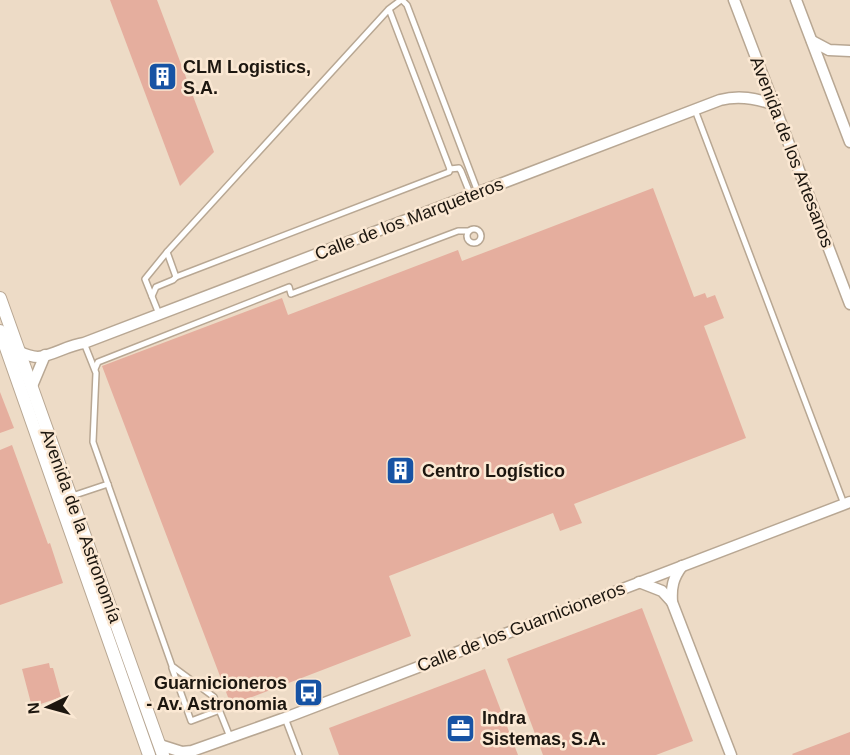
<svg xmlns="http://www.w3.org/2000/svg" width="850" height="755" font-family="Helvetica,sans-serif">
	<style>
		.building { fill: #e5ae9e }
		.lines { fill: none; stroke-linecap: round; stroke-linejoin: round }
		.service-casing { stroke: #b8a793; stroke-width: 8 }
		.minor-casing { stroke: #b8a793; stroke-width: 13 }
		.tertiary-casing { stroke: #b8a793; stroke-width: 14 }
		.service { stroke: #fff; stroke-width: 5 }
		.minor { stroke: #fff; stroke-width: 10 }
		.tertiary { stroke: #fff; stroke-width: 12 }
		.labels { text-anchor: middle; stroke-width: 5; stroke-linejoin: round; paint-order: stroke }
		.poi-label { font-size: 18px; font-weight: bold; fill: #1c160f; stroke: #fbe8d3; text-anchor: start }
		.street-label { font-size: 18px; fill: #1c160f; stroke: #fbe8d3 }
	</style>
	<rect width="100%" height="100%" fill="#eddbc6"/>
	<g class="building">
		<polygon points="110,0 157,0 214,152 180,186"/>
		<polygon points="653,188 694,297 705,293 707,298 715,295 724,318 704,326 746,438 574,504 582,523 560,531 553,513 389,576 411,636 231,705 102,366 282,298 288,315 458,250 462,261"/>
		<polygon points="0,392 14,428 0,433"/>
		<polygon points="12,445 48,544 50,543 63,583 0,605 0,450"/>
		<polygon points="642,608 693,741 656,755 543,755 507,659"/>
		<polygon points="49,663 50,668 53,668 61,697 32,707 22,669"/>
		<polygon points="485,669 518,755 339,755 329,728"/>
		<polygon points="850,732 850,755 793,755 792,754"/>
	</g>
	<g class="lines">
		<defs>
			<g id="service">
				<polyline points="402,0 407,5 478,192"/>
				<polyline points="389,9 450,169 449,172 176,277 167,252 389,9 401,0"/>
				<polyline points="695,110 844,504"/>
				<polyline points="450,169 459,168 461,171 471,196"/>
				<circle cx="474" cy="236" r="7"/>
				<polyline points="152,296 156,287 173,280 176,277"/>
				<polyline points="159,314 145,279 167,252"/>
				<polyline points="84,343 96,373 93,442 172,666 214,697 230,737"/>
				<polyline points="95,369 98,362 289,287 291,294 458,231 469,231"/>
				<polyline points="72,496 108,484"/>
				<polyline points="172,668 191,721 220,710"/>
				<polyline points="285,718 299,755"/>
			</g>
			<g id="minor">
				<polyline points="734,0 850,304"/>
				<polyline points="796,0 850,142"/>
				<polyline points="812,41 829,50 850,51"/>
				<path d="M 15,350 C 22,353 30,357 38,357 C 52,356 68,345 84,343 L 720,100 C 739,95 756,98 775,105"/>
				<polyline points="32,386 45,355"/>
				<path d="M 682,566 C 673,578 671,587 672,602 L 731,755"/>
				<polyline points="639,582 662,591 672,602"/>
				<polyline points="160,745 182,752 192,751 285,718 850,502"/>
			</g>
			<g id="tertiary">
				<polyline points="0,298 163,755"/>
				<polyline points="0,331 149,755"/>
			</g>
		</defs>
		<use href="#service" class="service-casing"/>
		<use href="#minor" class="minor-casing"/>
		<use href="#tertiary" class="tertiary-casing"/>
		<use href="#service" class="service"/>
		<use href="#minor" class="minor"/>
		<use href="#tertiary" class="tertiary"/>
	</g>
	<defs>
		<symbol id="building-square" viewBox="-11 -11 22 22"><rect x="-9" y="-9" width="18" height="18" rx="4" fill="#1753a4" stroke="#fbe8d3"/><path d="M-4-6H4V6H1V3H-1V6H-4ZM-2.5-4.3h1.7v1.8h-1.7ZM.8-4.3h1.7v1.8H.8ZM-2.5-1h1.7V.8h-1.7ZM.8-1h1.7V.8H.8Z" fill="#fff"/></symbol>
		<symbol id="bus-square" viewBox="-11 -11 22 22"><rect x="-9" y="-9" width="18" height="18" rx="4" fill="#1753a4" stroke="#fbe8d3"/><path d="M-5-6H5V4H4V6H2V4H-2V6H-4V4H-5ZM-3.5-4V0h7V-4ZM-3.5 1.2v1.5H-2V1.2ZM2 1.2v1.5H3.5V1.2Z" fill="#fff"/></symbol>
		<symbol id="office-square" viewBox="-11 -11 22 22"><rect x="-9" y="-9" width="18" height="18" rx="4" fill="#1753a4" stroke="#fbe8d3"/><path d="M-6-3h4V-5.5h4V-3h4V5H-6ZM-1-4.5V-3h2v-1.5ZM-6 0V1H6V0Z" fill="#fff"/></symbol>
	</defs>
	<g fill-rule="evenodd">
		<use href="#building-square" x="146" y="60" width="33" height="33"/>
		<use href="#building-square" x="384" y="454" width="33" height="33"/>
		<use href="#bus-square" x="292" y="676" width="33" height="33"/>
		<use href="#office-square" x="444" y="712" width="33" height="33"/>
	</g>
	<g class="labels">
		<g class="poi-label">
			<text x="183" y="73">CLM Logistics,<tspan x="183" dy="21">S.A.</tspan></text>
			<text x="422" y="477">Centro Logístico</text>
			<text x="287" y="689" text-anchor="end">Guarnicioneros<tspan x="287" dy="21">- Av. Astronomia</tspan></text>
			<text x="482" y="724">Indra<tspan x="482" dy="21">Sistemas, S.A.</tspan></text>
		</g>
		<g class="street-label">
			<text transform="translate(792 152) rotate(69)" y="6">Avenida de los Artesanos</text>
			<text transform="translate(409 219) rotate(-21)" y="6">Calle de los Marqueteros</text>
			<text transform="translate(81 526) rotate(70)" y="6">Avenida de la Astronomía</text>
			<text transform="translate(521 627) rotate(-21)" y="6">Calle de los Guarnicioneros</text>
		</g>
	</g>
	<g transform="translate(48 707) rotate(265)" stroke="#fbe8d3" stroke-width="4.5" paint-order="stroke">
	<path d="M0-4.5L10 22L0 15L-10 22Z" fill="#1c160f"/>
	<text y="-9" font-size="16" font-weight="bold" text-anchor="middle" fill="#1c160f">N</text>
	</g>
</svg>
